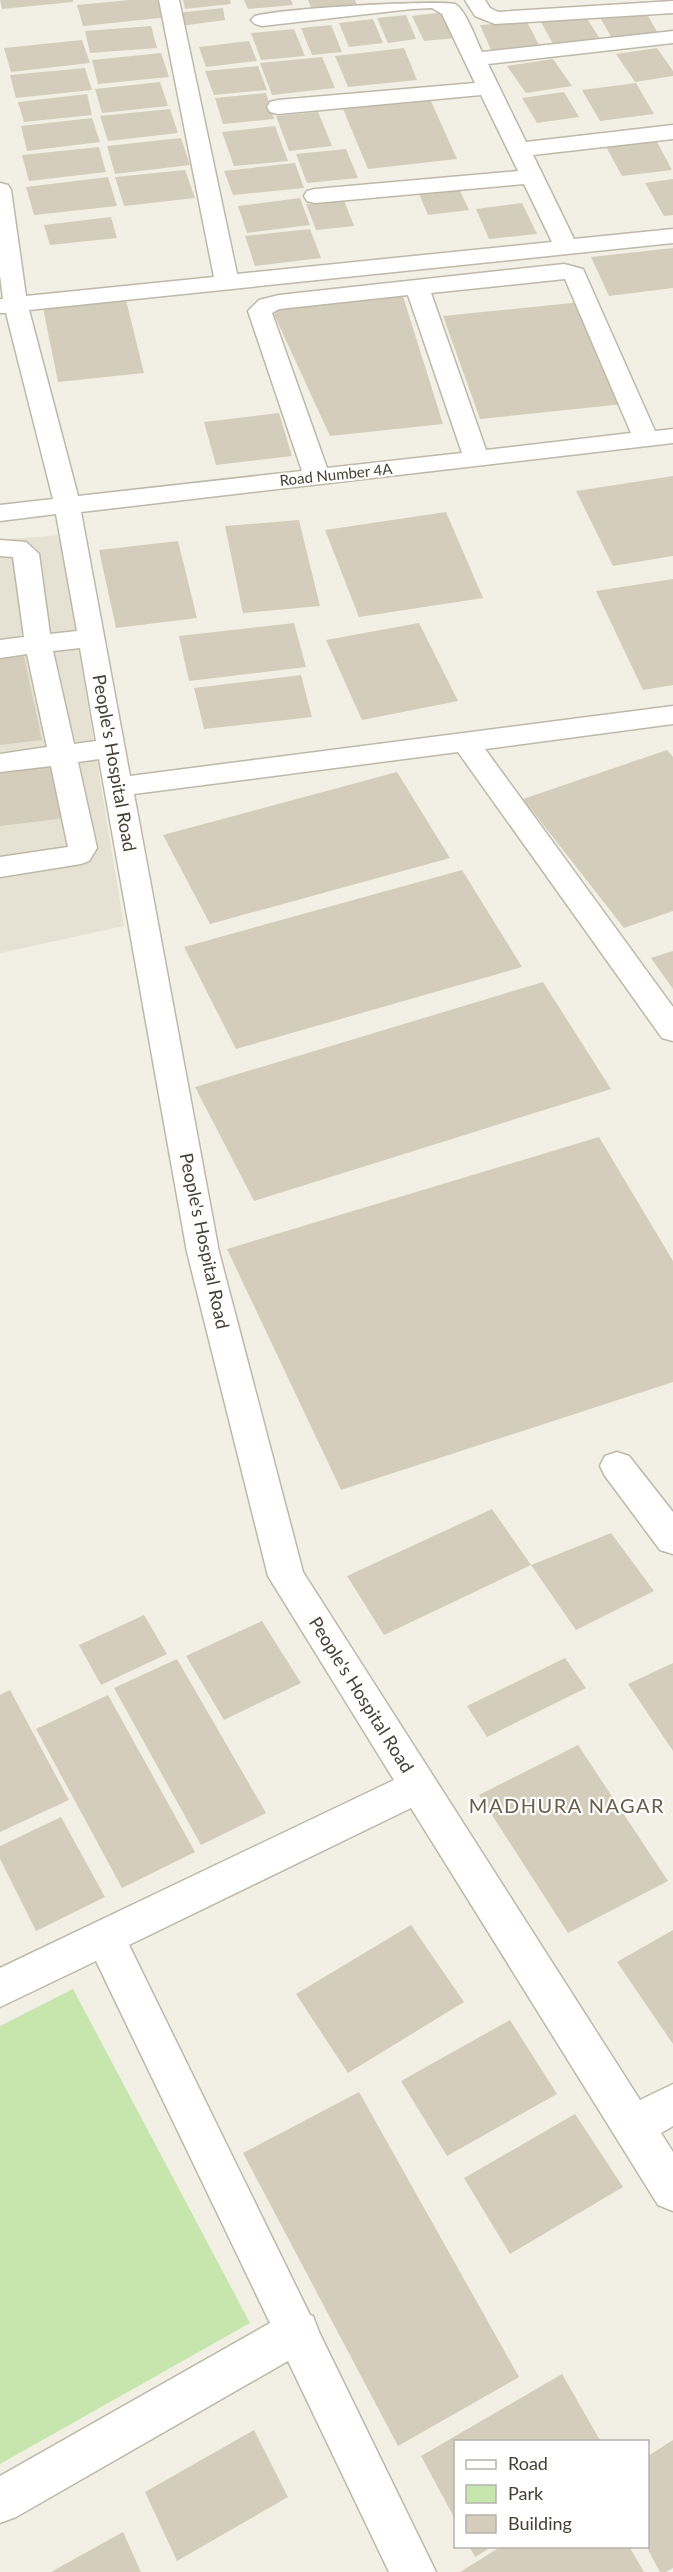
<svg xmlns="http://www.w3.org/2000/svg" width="673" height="2572" font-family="Lato,sans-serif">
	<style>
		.residential { fill: #e6e2d3 }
		.green { fill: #c6e6ae }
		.building { fill: #d4cdbb }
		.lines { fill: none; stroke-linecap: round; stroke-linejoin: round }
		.minor-casing { stroke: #bdb8a8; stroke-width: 3 }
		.minor { fill: #fff; fill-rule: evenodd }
		.labels { text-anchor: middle; stroke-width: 4.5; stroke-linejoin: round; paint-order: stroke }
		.far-street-label { font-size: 15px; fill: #444035; stroke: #fff }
		.street-label { font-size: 18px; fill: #444035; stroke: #fff }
		.neighbourhood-label { font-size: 20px; letter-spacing: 1.5px; fill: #675f4c; stroke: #fff }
	</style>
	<rect width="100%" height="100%" fill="#f2f0e5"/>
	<polygon class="residential" points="60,535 124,926 0,953 0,540"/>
	<polygon class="green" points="73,1989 250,2323 0,2464 0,2026"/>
	<g class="building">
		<polygon points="0,0 73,0 73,2 2,9"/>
		<polygon points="129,0 163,0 169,17 83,26 77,5"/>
		<polygon points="183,0 230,0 231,4 185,9"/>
		<polygon points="244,0 291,0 293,5 248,9"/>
		<polygon points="308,0 355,0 357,5 312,10"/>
		<polygon points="223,8 225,20 180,26 176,13"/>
		<polygon points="444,12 456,38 424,41 412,16"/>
		<polygon points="647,14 659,35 613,40 601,19"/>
		<polygon points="406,15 416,39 388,43 377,18"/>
		<polygon points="586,17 600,39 553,44 541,22"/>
		<polygon points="373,19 383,43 349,47 339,23"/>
		<polygon points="527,22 539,45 491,50 480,25"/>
		<polygon points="331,25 342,52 312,55 301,28"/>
		<polygon points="151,26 157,48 90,53 85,31"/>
		<polygon points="294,29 305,56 261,60 251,33"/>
		<polygon points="82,40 90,63 11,72 4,48"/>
		<polygon points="249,41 257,61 206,67 199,47"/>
		<polygon points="404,48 417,80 348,87 335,56"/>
		<polygon points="657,48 673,71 673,76 635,82 616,54"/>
		<polygon points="161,53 169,77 98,84 92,60"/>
		<polygon points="322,57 335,88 272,95 260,63"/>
		<polygon points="553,59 572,86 526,93 507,66"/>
		<polygon points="258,66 267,90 214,95 205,71"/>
		<polygon points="85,68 92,90 16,98 10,75"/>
		<polygon points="160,82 168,106 102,113 95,89"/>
		<polygon points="636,83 654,114 600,121 582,90"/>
		<polygon points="564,92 579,117 537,123 522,98"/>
		<polygon points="266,93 274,119 223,124 215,98"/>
		<polygon points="87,94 92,115 24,122 18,102"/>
		<polygon points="430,99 457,159 368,169 343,109"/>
		<polygon points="170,109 178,133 108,141 100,116"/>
		<polygon points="318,112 332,146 289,151 276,116"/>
		<polygon points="92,118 100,142 27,151 21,126"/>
		<polygon points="275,126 288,161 234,166 222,132"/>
		<polygon points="181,138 190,165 115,174 107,146"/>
		<polygon points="656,140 672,170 622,176 605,145"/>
		<polygon points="99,147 106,172 29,181 22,155"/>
		<polygon points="346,149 358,178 307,183 296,154"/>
		<polygon points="295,163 304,188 233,195 224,171"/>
		<polygon points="185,170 195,198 124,206 115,177"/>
		<polygon points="108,177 117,206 34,215 26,187"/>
		<polygon points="673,179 673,215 664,216 645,183"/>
		<polygon points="457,185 469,210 428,215 417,189"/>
		<polygon points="300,198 310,225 247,233 238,206"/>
		<polygon points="344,200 354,226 316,230 306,204"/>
		<polygon points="522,203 537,234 489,239 476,209"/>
		<polygon points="111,217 117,238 50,245 44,225"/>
		<polygon points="310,229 321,258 255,266 245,236"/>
		<polygon points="673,248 673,288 609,296 591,257"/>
		<polygon points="402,293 443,424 330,436 272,310"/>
		<polygon points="126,300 144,373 58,382 43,308"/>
		<polygon points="582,302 624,404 480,419 443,316"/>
		<polygon points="279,413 292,456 216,465 204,422"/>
		<polygon points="673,476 673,556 613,566 576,491"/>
		<polygon points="446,512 483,598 359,617 325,530"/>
		<polygon points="299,520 320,606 243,613 225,526"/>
		<polygon points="178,541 197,618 116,628 99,550"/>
		<polygon points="673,579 673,685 643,690 596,591"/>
		<polygon points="294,623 306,667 189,681 179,636"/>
		<polygon points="419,623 458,701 362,720 326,640"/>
		<polygon points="24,656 42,740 0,745 0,659"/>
		<polygon points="301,675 312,717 204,729 194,688"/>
		<polygon points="667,750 673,757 673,911 624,928 523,799"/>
		<polygon points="53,764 66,818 0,826 0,769"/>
		<polygon points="397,772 450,858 210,924 163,835"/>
		<polygon points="462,870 522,967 236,1049 184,947"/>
		<polygon points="673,951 673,989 651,958"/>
		<polygon points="543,982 611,1089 254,1201 195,1087"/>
		<polygon points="599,1137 673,1261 673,1382 341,1490 227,1249"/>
		<polygon points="492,1509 531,1565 611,1533 654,1591 576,1630 531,1565 384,1635 347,1576"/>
		<polygon points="144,1615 167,1654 101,1685 79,1645"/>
		<polygon points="262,1621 301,1683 224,1720 186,1656"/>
		<polygon points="565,1658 586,1688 487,1737 467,1706"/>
		<polygon points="177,1659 266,1813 201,1845 114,1688"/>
		<polygon points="673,1663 673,1751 628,1684"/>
		<polygon points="10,1690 69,1800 0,1832 0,1695"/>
		<polygon points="108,1695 195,1852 122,1888 36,1729"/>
		<polygon points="578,1745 668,1881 568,1933 479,1795"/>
		<polygon points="61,1817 105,1897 36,1931 0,1859 0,1846"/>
		<polygon points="411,1925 464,2002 348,2073 296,1994"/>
		<polygon points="673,1930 673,2044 617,1962"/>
		<polygon points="510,2020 557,2094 447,2156 401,2081"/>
		<polygon points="359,2092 519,2377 398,2446 243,2153"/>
		<polygon points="575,2114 623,2187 510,2254 464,2178"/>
		<polygon points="562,2374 601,2442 456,2442 456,2521 421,2456"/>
		<polygon points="254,2430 288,2497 177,2561 145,2492"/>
		<polygon points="673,2440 673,2568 666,2572 660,2572 646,2546 648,2546 648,2456"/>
		<polygon points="123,2532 141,2572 51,2572"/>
		<polygon points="469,2546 493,2546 475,2557"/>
		<polygon points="502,2546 629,2546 644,2572 460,2572"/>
	</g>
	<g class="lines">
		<defs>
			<g id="minor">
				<path d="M 159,0 L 179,0 L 237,274 L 552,242 L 524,184 L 315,203 L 307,201 L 304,196 L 307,191 L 315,189 L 518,171 L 481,95 L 278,114 L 270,112 L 267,107 L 270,102 L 278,100 L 475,83 L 442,14 L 432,8 L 411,9 L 262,26 L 255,24 L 251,20 L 255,16 C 284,8 435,0 455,4 C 466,10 476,40 482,52 L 673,31 L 673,43 L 488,64 L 526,142 L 673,125 L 673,139 L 533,155 L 574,239 L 673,229 L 673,243 L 29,310 L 78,496 L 302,471 L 248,311 L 259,300 L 279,295 L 564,264 L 583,269 L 655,431 L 673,429 L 673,443 L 81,512 L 130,776 L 673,706 L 673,724 L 485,749 L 673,1007 L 673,1041 L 662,1038 L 458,752 L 134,794 L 219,1252 L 303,1572 L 640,2100 L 673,2084 L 673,2126 L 661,2133 L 673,2152 L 673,2211 L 658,2205 L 411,1808 L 129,1945 L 310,2315 L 313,2316 L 319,2332 L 436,2572 L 389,2572 L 288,2361 L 16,2517 L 0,2523 L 0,2476 L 270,2323 L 96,1961 L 0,2007 L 0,1968 L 394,1780 L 268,1576 L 187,1252 L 99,759 L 78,762 L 97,848 L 89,861 L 81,864 L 0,877 L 0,857 L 68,847 L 51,766 L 0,772 L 0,754 L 47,747 L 27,654 L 0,658 L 0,640 L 24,637 L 13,557 L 0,556 L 0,540 L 26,542 L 39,554 L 50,634 L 77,631 L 56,514 L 0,521 L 0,505 L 53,499 L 6,313 L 0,313 L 0,299 L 3,299 L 0,275 L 0,183 L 8,185 L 11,190 L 26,296 L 214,277 ZM 565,279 L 631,433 L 486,450 L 431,293 ZM 408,295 L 462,453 L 327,468 L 272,313 L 279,309 ZM 80,648 L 96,741 L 74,744 L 53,651 Z"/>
				<polygon points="465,0 485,0 490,8 498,12 673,1 673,13 495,24 475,16"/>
				<polygon points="617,1452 629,1456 673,1512 673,1554 660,1550 605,1476 600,1466 605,1456"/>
			</g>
		</defs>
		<use href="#minor" class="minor-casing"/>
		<use href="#minor" class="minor"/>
	</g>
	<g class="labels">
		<g class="far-street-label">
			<text transform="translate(336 475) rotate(-6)" y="5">Road Number 4A</text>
		</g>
		<g class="street-label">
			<text transform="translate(114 763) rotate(80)" y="6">People's Hospital Road</text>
			<text transform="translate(204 1241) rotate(78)" y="6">People's Hospital Road</text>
			<text transform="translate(361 1695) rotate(58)" y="6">People's Hospital Road</text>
		</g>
		<g class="neighbourhood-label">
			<text x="567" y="1813">MADHURA NAGAR</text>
		</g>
	</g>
	<rect x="454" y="2440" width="195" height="108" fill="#ffffff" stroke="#b4b3ae" stroke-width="1.5"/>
	<rect x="466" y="2460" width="30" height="9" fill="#ffffff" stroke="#b4b3ae" stroke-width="1.5"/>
	<text x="508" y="2470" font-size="18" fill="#444035">Road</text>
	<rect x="466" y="2485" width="30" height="18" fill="#c6e6ae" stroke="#b4b3ae" stroke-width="1.5"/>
	<text x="508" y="2500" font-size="18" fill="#444035">Park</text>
	<rect x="466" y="2515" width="30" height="18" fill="#d4cdbb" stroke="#b4b3ae" stroke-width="1.5"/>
	<text x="508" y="2530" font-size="18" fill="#444035">Building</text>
</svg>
